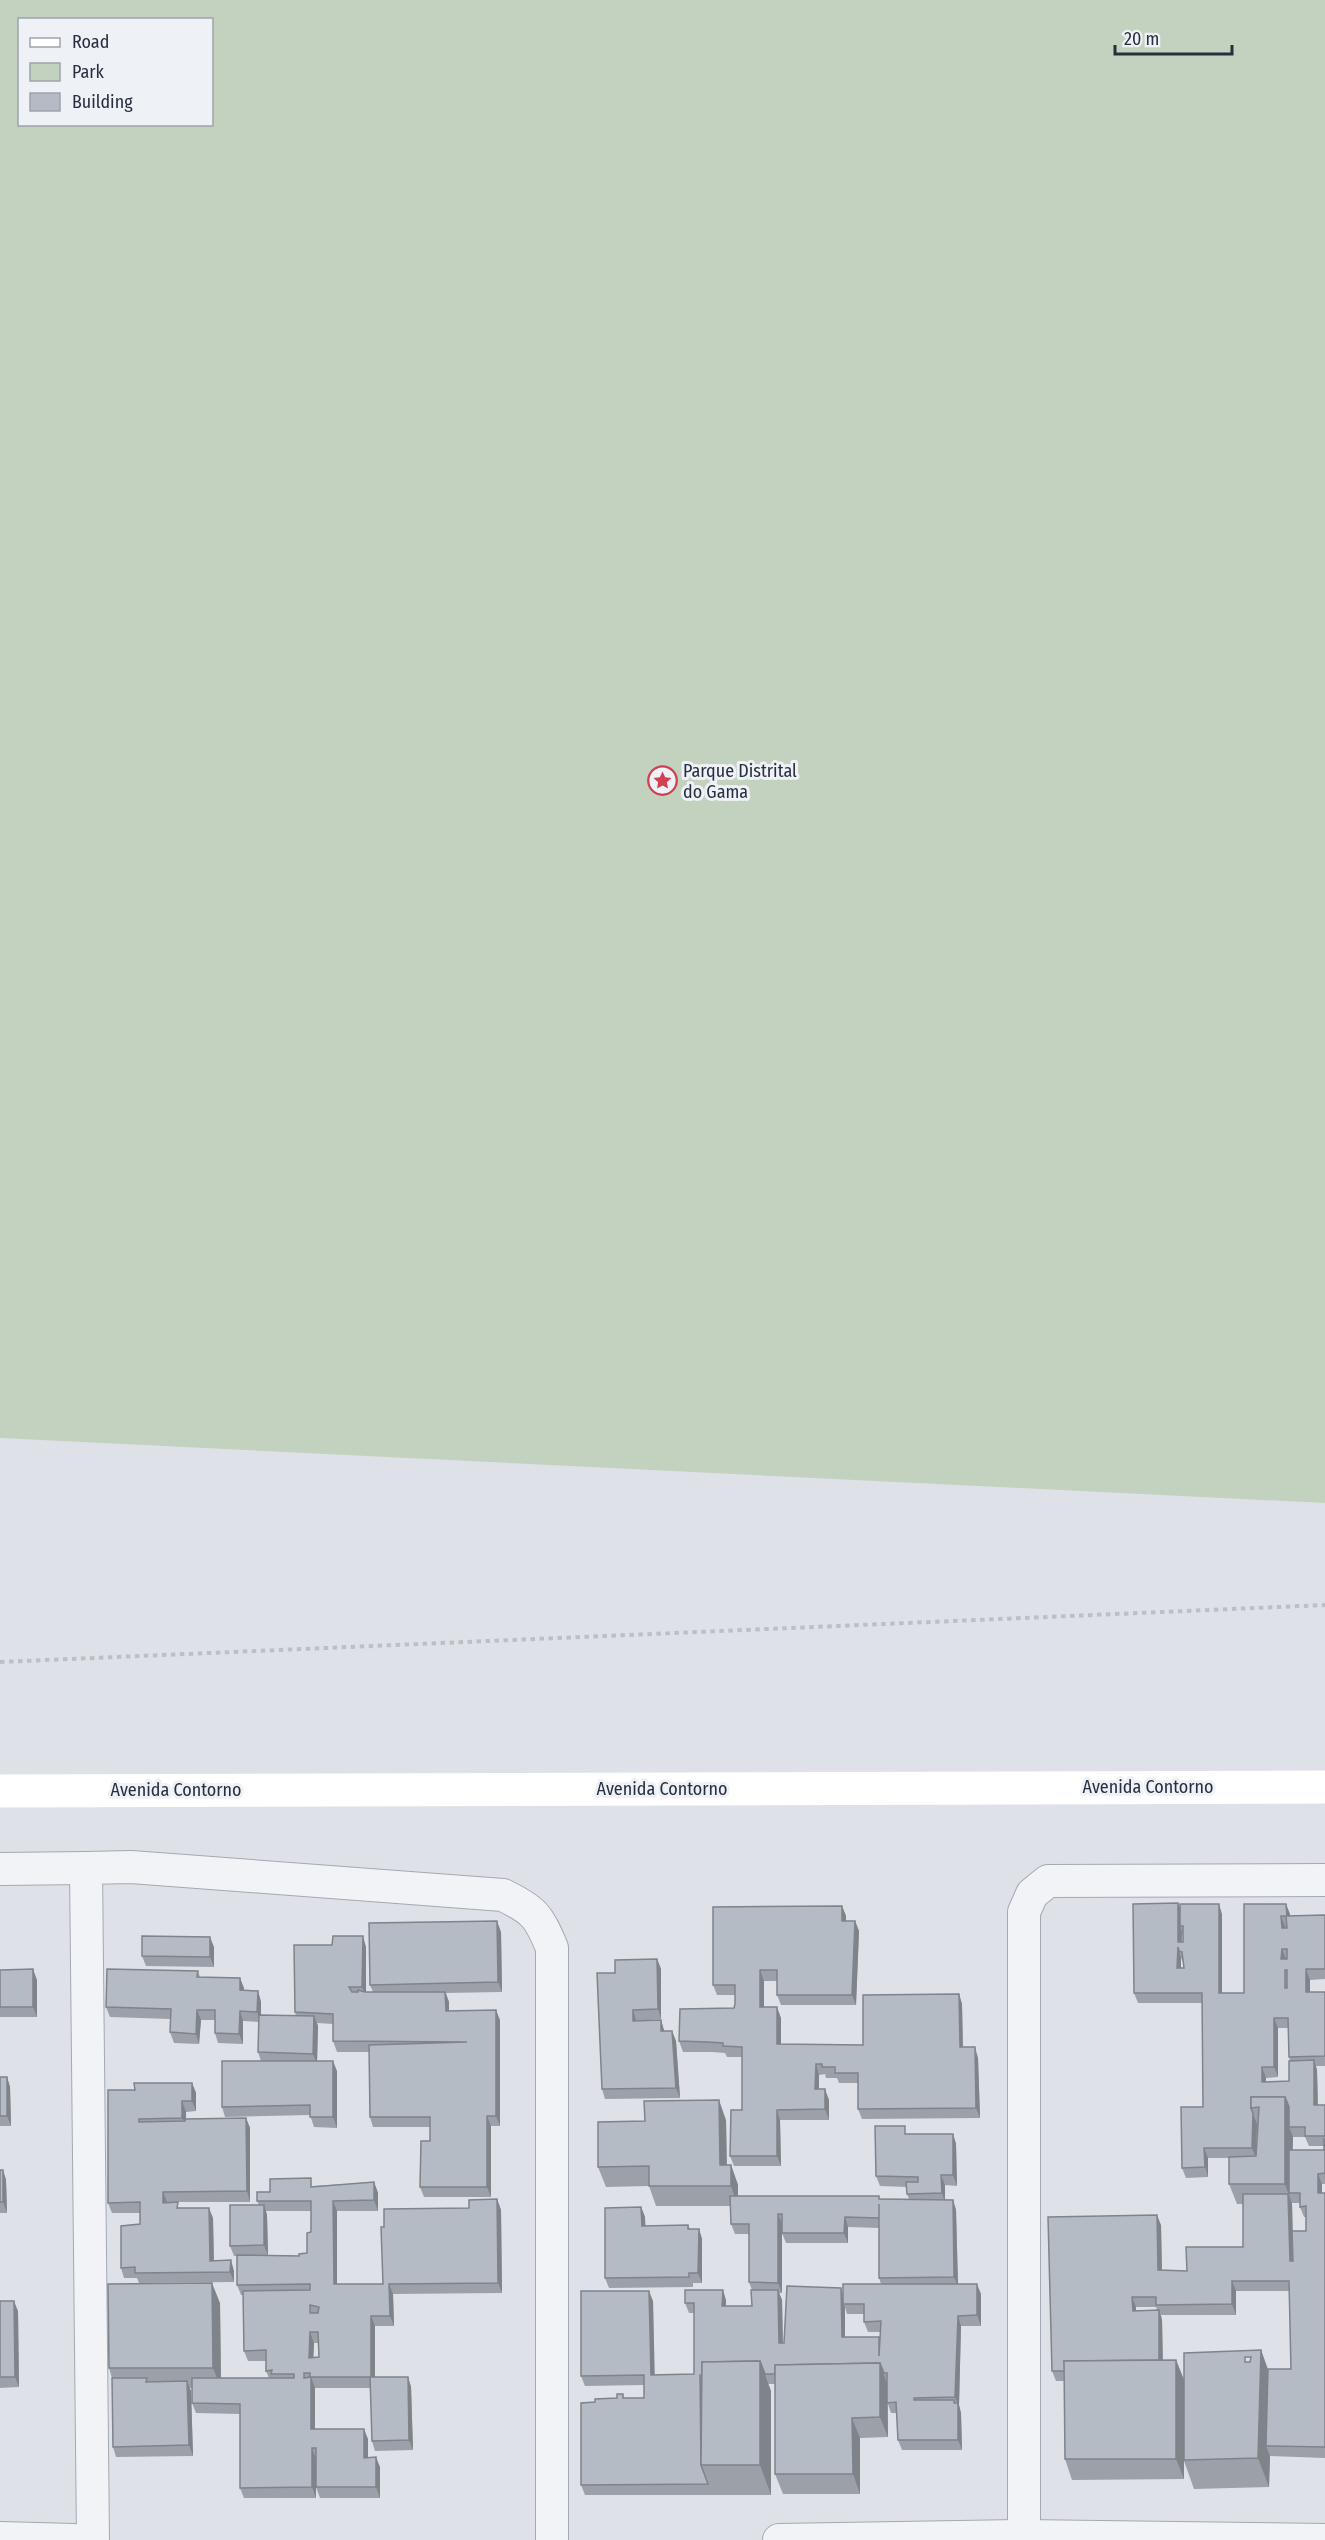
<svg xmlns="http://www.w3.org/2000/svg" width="1325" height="2540" font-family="'Fira Sans Condensed',sans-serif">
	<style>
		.green { fill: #c3d2bf; fill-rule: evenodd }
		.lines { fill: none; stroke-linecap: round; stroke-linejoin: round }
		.street-casing { stroke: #a3a9b2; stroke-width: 34 }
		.path { stroke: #bcc0c6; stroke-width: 4; stroke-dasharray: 4.5 4.5; stroke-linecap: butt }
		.street { stroke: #f1f3f6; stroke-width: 32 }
		.secondary { stroke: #fff; stroke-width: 33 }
		.wall { fill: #9ca1a9; fill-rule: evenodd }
		.shaded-wall { fill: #7f838a }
		.building { fill: #b5bbc5; stroke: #7f838a; stroke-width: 1.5; fill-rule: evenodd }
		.labels { text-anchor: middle; stroke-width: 6; stroke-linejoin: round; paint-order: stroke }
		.poi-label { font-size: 18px; fill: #272f3f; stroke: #eef1f6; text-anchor: start }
		.street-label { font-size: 18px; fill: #272f3f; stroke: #eef1f6 }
	</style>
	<rect width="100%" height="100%" fill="#dee2e8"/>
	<path class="green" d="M 0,0 L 1325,0 L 1325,1503 L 0,1438 ZM 20,20 L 212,20 L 212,124 L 20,124 Z"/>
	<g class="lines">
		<defs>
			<g id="street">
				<polyline points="0,1869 86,1868"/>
				<polyline points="1024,2536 1024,1912 1032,1894 1048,1881 1325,1880"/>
				<polyline points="0,2538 74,2540"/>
				<path d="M 93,2540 L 86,1868 L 131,1867 L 503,1895 C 534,1910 539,1916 552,1948 L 552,2540"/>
				<polyline points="779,2540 1024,2536 1325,2540"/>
			</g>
		</defs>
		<use href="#street" class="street-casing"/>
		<polyline class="path" points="0,1662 1325,1605"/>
		<use href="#street" class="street"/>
		<polyline class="secondary" points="0,1791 1325,1787"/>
	</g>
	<g class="wall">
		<path d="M 1178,1903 L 1180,1907 L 1222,1914 L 1222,1993 L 1244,1993 L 1286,1904 L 1290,1916 L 1325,1915 L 1325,1979 L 1310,1980 L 1310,1992 L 1325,1992 L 1325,2066 L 1316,2066 L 1317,2070 L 1318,2105 L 1325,2105 L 1325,2184 L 1322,2184 L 1322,2193 L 1325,2193 L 1325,2458 L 1270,2456 L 1269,2487 L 1194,2489 L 1184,2461 L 1184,2479 L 1072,2480 L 1065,2459 L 1065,2381 L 1056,2381 L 1052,2371 L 1161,2225 L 1162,2270 L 1187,2271 L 1243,2247 L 1243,2204 L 1237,2204 L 1229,2184 L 1229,2158 L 1208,2158 L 1208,2177 L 1186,2178 L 1182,2168 L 1203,2107 L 1202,2003 L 1138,2003 L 1134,1993 ZM 1182,1932 L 1183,1936 L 1183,1942 L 1182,1942 ZM 1181,1958 L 1183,1962 L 1184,1968 L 1181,1968 ZM 1278,2028 L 1288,2028 L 1289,2057 L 1290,2061 L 1289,2081 L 1266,2082 L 1266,2078 L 1278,2077 ZM 1257,2124 L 1258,2126 L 1256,2156 ZM 1293,2137 L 1305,2137 L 1309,2146 L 1324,2146 L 1324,2150 L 1292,2150 ZM 1292,2203 L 1300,2203 L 1300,2207 L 1304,2217 L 1306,2217 L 1306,2231 L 1293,2231 ZM 1236,2291 L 1290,2291 L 1291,2369 L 1268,2369 L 1261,2350 L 1184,2353 L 1184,2380 L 1176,2360 L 1163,2360 L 1162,2320 L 1161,2315 L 1236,2315 ZM 1136,2307 L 1156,2307 L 1157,2310 L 1136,2310 ZM 1245,2357 L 1251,2357 L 1250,2362 L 1245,2362 Z"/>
		<polygon points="842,1906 846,1916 846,1921 855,1921 859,1931 856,2005 781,2005 777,1995 777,1981 764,1981 764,2007 781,2018 781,2044 863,2045 959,1994 962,2004 963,2047 978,2058 980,2118 862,2119 858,2109 858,2083 839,2083 837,2078 826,2078 825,2074 819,2075 819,2089 829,2100 829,2120 780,2120 781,2166 734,2166 730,2156 742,2110 742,2057 727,2057 725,2053 712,2052 683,2052 679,2041 734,2008 735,2004 735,1995 717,1995 713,1985"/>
		<polygon points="501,1932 502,1992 446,1993 449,2002 449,2011 500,2020 500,2126 491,2126 491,2197 424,2197 420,2187 430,2141 430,2127 373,2127 370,2117 369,2052 337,2052 333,2041 333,2024 317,2023 318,2026 317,2061 337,2071 337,2128 314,2127 310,2115 225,2117 222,2107 261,2061 258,2052 259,2022 243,2021 243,2044 218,2043 215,2033 215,2020 201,2020 199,2044 174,2043 170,2032 170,2019 110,2017 106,2007 198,1971 200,1977 240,1978 244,1991 258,1991 261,2002 261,2015 296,2016 295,2012 366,1947 366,1992 373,1992 370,1985"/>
		<polygon points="214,1947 214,1967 146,1966 142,1956"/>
		<polygon points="657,1959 661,1969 661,2019 636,2021 661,2020 664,2031 672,2031 676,2041 680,2098 605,2099 602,2089 615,1973"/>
		<polygon points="0,1970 37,1980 37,2017 0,2017"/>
		<polygon points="0,2077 7,2077 10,2087 11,2126 0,2126"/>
		<polygon points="192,2083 196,2093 196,2111 186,2112 186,2119 246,2118 250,2128 250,2202 167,2202 180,2208 213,2218 214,2261 234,2271 234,2282 139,2283 137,2278 124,2278 121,2268 140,2224 140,2213 112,2213 108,2203 135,2090"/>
		<path d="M 726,2120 L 727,2165 L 731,2165 L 738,2185 L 738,2196 L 909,2199 L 907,2194 L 907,2187 L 880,2186 L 876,2176 L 908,2134 L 953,2134 L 956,2144 L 957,2186 L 945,2185 L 945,2200 L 953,2200 L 956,2210 L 958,2284 L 981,2294 L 981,2326 L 961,2326 L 959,2405 L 961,2413 L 962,2450 L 902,2450 L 898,2440 L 897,2413 L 891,2413 L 888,2404 L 888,2437 L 860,2438 L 860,2494 L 783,2494 L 775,2474 L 775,2384 L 768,2384 L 771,2391 L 771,2495 L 585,2495 L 581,2485 L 595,2402 L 617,2398 L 623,2394 L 624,2398 L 644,2398 L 644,2385 L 585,2386 L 581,2376 L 653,2301 L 654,2375 L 694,2374 L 694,2313 L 689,2313 L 685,2303 L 726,2300 L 726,2306 L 752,2306 L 752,2290 L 749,2282 L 749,2234 L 735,2234 L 731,2224 L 731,2206 L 656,2206 L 649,2186 L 606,2187 L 598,2167 ZM 782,2224 L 782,2233 L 786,2243 L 848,2243 L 848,2227 L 879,2228 L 879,2278 L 881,2284 L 843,2295 L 784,2343 L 783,2343 L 782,2300 L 779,2293 L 782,2293 ZM 845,2307 L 847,2314 L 864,2314 L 864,2322 L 868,2332 L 880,2332 L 880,2340 L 879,2337 L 845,2337 Z"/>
		<polygon points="0,2170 3,2170 6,2180 7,2213 0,2213"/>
		<path d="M 374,2182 L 378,2193 L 378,2211 L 337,2211 L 337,2284 L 383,2284 L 384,2227 L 469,2208 L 497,2199 L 501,2210 L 502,2293 L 393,2294 L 394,2326 L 375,2326 L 375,2377 L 408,2377 L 411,2387 L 413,2450 L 375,2451 L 372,2441 L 371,2388 L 315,2388 L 315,2429 L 368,2439 L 368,2457 L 380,2467 L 380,2498 L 320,2498 L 316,2487 L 316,2459 L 316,2498 L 244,2498 L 240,2488 L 240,2414 L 196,2413 L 192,2403 L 192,2388 L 189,2388 L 191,2391 L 193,2456 L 116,2457 L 113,2447 L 112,2378 L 109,2368 L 220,2303 L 221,2378 L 269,2378 L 266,2371 L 266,2361 L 248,2361 L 244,2351 L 243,2295 L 241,2295 L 237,2285 L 237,2256 L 234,2256 L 230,2246 L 259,2205 L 257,2201 L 270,2192 L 314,2186 ZM 266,2211 L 311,2211 L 311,2232 L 307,2253 L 299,2256 L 268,2255 L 267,2215 ZM 314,2343 L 318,2343 L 319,2357 L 313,2358 Z"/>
		<polygon points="641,2207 645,2217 645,2226 688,2225 690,2229 699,2229 702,2239 702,2283 693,2283 693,2287 609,2288 605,2278"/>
		<polygon points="0,2301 18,2311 19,2387 0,2388"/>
	</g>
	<g class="shaded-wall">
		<polygon points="1178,1903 1182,1914 1180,1926 1182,1932 1181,1952 1178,1942"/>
		<polygon points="1219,1904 1222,1914 1222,2003 1219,1993"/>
		<polygon points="1286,1904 1290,1914 1290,1926 1287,1916"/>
		<polygon points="842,1906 846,1916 846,1931 842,1921"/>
		<polygon points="1281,1916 1285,1926 1286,1938 1282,1928"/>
		<polygon points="497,1921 501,1932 502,1992 498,1982"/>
		<polygon points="855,1921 859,1931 856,2005 852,1995"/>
		<polygon points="363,1936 366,1947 366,1997 362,1987"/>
		<polygon points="210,1937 214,1947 214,1967 210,1957"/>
		<polygon points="1178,1947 1181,1958 1181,1979 1177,1968"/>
		<polygon points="1282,1949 1286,1959 1281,1959"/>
		<polygon points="657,1959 661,1969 661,2019 658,2009"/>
		<polygon points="33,1969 37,1980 37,2017 33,2007"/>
		<polygon points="1306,1969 1310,1980 1310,2003 1306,1992"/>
		<polygon points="760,1970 764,1981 764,2018 760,2007"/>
		<polygon points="240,1978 244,1988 243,2001 240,1990"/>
		<polygon points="258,1991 261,2002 261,2022 257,2012"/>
		<polygon points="445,1992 449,2002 449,2021 446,2011"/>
		<polygon points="959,1994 962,2004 963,2057 960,2047"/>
		<polygon points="777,2007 781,2018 781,2054 777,2044"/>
		<polygon points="197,2010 201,2020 199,2044 196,2034"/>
		<polygon points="496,2010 500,2020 500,2126 496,2116"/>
		<polygon points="633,2010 636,2020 637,2031 633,2021"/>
		<polygon points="240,2011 243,2021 243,2044 239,2034"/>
		<polygon points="314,2016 318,2026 317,2064 313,2054"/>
		<polygon points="1274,2018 1278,2028 1278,2077 1274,2067"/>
		<polygon points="661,2020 664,2030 665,2042 661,2031"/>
		<polygon points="672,2031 676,2041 680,2098 676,2088"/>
		<polygon points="975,2047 978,2058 980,2118 976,2108"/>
		<polygon points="1314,2060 1317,2070 1318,2116 1314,2105"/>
		<polygon points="333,2061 337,2071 337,2128 333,2117"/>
		<polygon points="816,2064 819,2075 819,2099 815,2089"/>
		<polygon points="1262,2067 1266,2078 1266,2092 1262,2082"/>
		<polygon points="7,2077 10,2087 11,2126 7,2116"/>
		<polygon points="192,2083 196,2093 196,2111 192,2101"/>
		<polygon points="825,2089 829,2100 829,2120 825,2109"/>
		<polygon points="1285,2097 1293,2117 1289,2127 1293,2137 1292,2193 1289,2193 1292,2204 1285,2184"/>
		<polygon points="719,2100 726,2120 727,2185 720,2165"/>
		<polygon points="182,2101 186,2112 186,2128 182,2118"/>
		<polygon points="777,2110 780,2120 781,2166 777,2156"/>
		<polygon points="1253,2114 1257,2124 1256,2158 1252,2148"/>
		<polygon points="487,2116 491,2126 491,2197 487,2187"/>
		<polygon points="246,2118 250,2128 250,2202 247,2191"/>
		<polygon points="953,2134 956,2144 957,2186 953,2175"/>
		<polygon points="1204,2148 1208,2158 1208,2177 1205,2167"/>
		<polygon points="731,2165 738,2185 738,2206 731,2186"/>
		<polygon points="3,2170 6,2180 7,2213 3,2202"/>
		<polygon points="1318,2174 1322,2184 1322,2203 1318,2193"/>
		<polygon points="941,2175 945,2185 945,2203 942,2193"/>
		<polygon points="374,2182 378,2193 378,2211 374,2200"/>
		<polygon points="163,2192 167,2202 163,2203"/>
		<polygon points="1288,2194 1292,2204 1293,2271 1290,2261"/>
		<polygon points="497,2199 501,2210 502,2293 498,2283"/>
		<polygon points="953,2200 956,2210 958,2287 954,2277"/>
		<polygon points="333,2201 337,2211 337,2294 334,2284"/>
		<polygon points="264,2205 267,2215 268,2256 264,2245"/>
		<polygon points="641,2207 645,2217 646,2236 642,2226"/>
		<polygon points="209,2208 213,2218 214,2272 210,2261"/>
		<polygon points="778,2214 782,2224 782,2293 778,2283"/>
		<polygon points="1157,2215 1161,2225 1162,2280 1158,2270"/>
		<polygon points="845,2217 848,2227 848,2243 844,2233"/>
		<polygon points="699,2229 702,2239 702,2283 698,2273"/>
		<polygon points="231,2260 234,2271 234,2282 230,2272"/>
		<polygon points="1232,2281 1236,2291 1236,2315 1232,2304"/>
		<polygon points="212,2283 220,2303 221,2388 213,2368"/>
		<polygon points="389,2284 393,2294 394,2326 390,2316"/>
		<polygon points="977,2284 981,2294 981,2326 977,2315"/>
		<polygon points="841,2288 844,2298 843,2304 845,2307 845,2347 842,2337"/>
		<polygon points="723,2290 726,2300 726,2316 722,2306"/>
		<polygon points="778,2290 782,2300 783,2353 779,2343"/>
		<polygon points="649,2291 653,2301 655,2385 651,2375"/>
		<polygon points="1132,2297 1136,2307 1136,2321 1133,2311"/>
		<polygon points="14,2301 18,2311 19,2387 15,2377"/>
		<polygon points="1159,2310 1162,2320 1163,2380 1159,2370"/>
		<polygon points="371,2316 375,2326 375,2387 371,2377"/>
		<polygon points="958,2316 961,2326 959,2405 961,2413 962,2450 958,2440 958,2405 955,2397"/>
		<polygon points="310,2332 314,2343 313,2368 309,2358"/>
		<polygon points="1261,2350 1271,2379 1266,2446 1270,2456 1269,2487 1258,2458"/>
		<polygon points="1176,2360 1184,2380 1184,2479 1176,2459"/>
		<polygon points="760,2361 771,2391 771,2495 760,2465"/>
		<polygon points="880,2363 887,2384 888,2437 880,2417"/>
		<polygon points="700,2375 704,2385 704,2446 701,2435"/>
		<polygon points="311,2377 315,2388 315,2439 311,2429"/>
		<polygon points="408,2377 411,2387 413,2450 409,2440"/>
		<polygon points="187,2381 191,2391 193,2456 189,2445"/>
		<polygon points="852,2418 860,2438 860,2494 853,2474"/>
		<polygon points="364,2429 368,2439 368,2468 364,2458"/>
		<polygon points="312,2448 316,2459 316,2498 312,2487"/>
		<polygon points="376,2457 380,2467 380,2498 376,2487"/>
	</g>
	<g class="building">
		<path d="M 1178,1903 L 1178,1942 L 1183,1942 L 1183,1926 L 1180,1926 L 1180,1904 L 1219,1904 L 1219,1993 L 1244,1993 L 1244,1904 L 1286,1904 L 1287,1916 L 1281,1916 L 1282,1928 L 1287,1928 L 1286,1916 L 1325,1915 L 1325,1969 L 1306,1969 L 1306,1992 L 1325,1992 L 1325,2056 L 1289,2057 L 1288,2018 L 1274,2018 L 1274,2067 L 1262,2067 L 1262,2082 L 1289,2081 L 1289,2061 L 1314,2060 L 1314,2105 L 1325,2105 L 1325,2136 L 1305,2136 L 1305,2127 L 1289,2127 L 1289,2107 L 1285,2097 L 1251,2097 L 1251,2108 L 1253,2114 L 1252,2148 L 1204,2148 L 1205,2167 L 1182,2168 L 1181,2107 L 1203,2107 L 1202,1993 L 1134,1993 L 1133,1904 ZM 1178,1947 L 1179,1951 L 1182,1952 L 1184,1968 L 1177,1968 ZM 1282,1949 L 1287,1949 L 1287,1959 L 1281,1959 ZM 1285,1970 L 1287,1970 L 1287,1988 L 1285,1988 Z"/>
		<polygon points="842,1906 842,1921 855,1921 852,1995 777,1995 777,1970 760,1970 760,2007 777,2007 777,2044 863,2045 863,1995 959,1994 960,2047 975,2047 976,2108 858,2109 858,2073 835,2073 835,2067 822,2067 822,2064 816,2064 815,2089 825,2089 825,2109 777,2110 777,2156 730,2156 731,2110 742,2110 742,2047 723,2046 723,2043 708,2042 679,2041 680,2009 734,2008 735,2004 735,1985 713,1985 713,1907"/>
		<polygon points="497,1921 498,1982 370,1985 369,1923"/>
		<polygon points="142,1936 210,1937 210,1957 142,1956"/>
		<polygon points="333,1936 363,1936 362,1987 349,1987 352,1992 358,1992 358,1990 365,1992 445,1992 446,2011 496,2010 496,2116 487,2116 487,2187 420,2187 421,2141 430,2141 430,2117 370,2117 369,2045 467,2042 333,2041 333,2014 295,2012 294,1945 332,1945"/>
		<polygon points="657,1959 658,2009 633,2010 633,2021 661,2020 661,2031 672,2031 676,2088 602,2089 597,1973 615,1973 615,1960"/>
		<polygon points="33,1969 33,2007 0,2007 0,1970"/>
		<polygon points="107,1969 198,1971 197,1977 240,1978 240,1990 258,1991 257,2012 240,2011 239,2034 215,2033 215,2010 197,2010 196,2034 170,2032 171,2009 106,2007"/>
		<polygon points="259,2015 314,2016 313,2054 258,2052"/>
		<polygon points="222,2061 333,2061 333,2117 310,2117 310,2105 222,2107"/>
		<rect x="0" y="2077" width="7" height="39"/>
		<polygon points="134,2083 192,2083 192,2101 182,2101 182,2118 139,2119 139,2122 185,2121 185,2119 246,2118 247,2191 163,2192 163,2203 178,2202 177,2208 209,2208 210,2261 231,2260 230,2272 135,2273 135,2267 121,2268 121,2226 140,2224 140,2202 108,2203 108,2090 135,2090"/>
		<polygon points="1251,2097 1285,2097 1285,2184 1229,2184 1229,2157 1256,2156 1259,2107 1251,2108"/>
		<polygon points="719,2100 720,2165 731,2165 731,2186 649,2186 649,2166 598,2167 598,2122 645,2121 644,2101"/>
		<polygon points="875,2126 905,2126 905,2134 953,2134 953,2175 941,2175 942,2193 907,2194 906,2182 918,2182 918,2177 876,2176"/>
		<polygon points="1324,2139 1325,2140 1325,2173 1318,2174 1318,2193 1325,2193 1325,2447 1266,2446 1268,2369 1291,2369 1289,2281 1232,2281 1232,2304 1156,2305 1156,2297 1132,2297 1133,2311 1159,2310 1159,2360 1064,2361 1065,2371 1052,2371 1048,2217 1157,2215 1158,2270 1187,2271 1186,2247 1243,2247 1243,2194 1288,2194 1290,2261 1293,2261 1292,2231 1306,2231 1306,2206 1300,2207 1300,2193 1289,2193 1289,2150 1324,2150"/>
		<rect x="0" y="2170" width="3" height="32"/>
		<path d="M 311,2178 L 311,2187 L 374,2182 L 374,2200 L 333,2201 L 334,2284 L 383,2284 L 381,2227 L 384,2227 L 384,2209 L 469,2208 L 469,2200 L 497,2199 L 498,2283 L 389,2284 L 390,2316 L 371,2316 L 371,2377 L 408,2377 L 409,2440 L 372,2441 L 370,2377 L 311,2377 L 311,2429 L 364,2429 L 364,2458 L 376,2457 L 376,2487 L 316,2487 L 316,2448 L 312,2448 L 312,2487 L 240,2488 L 240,2404 L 192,2403 L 192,2378 L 294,2378 L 294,2374 L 271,2374 L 272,2370 L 266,2371 L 266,2350 L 244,2351 L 243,2291 L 310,2290 L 310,2284 L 237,2285 L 237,2255 L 299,2256 L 299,2254 L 307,2253 L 307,2233 L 311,2232 L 311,2201 L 257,2201 L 257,2192 L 270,2192 L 270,2179 ZM 310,2305 L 319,2307 L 318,2313 L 310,2313 ZM 310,2332 L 318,2332 L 319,2357 L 309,2358 ZM 304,2373 L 310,2373 L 310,2377 L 304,2378 Z"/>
		<polygon points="730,2196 879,2196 879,2199 953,2200 954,2277 879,2278 879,2204 879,2218 845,2217 844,2233 782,2233 782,2214 778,2214 778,2283 749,2282 749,2224 731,2224"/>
		<polygon points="230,2205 264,2205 264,2245 230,2246"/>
		<polygon points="641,2207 642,2226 688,2225 688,2229 699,2229 698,2273 689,2273 689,2277 605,2278 605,2208"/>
		<polygon points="212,2283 213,2368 109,2368 108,2284"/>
		<polygon points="843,2284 977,2284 977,2315 958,2316 955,2397 914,2398 914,2400 954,2400 954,2403 958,2403 958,2440 898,2440 896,2402 887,2403 887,2373 884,2373 880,2363 775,2365 775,2374 765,2374 760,2361 702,2362 702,2375 700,2375 701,2465 708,2484 581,2485 581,2403 595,2402 595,2399 617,2398 617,2394 623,2394 623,2398 644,2398 644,2375 581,2376 581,2291 649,2291 651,2375 694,2374 694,2303 685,2303 685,2290 723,2290 722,2306 752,2306 751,2290 778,2290 779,2343 784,2343 787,2286 841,2288 842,2337 879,2337 879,2356 881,2321 864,2322 864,2304 843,2304"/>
		<polygon points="0,2301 14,2301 15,2377 0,2377"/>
		<path d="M 1261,2350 L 1258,2458 L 1184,2460 L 1184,2353 ZM 1245,2357 L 1251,2357 L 1250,2362 L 1245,2362 Z"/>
		<polygon points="1176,2360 1176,2459 1065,2459 1064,2361"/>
		<polygon points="760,2361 760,2465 701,2465 702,2362"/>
		<polygon points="880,2363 880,2417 852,2418 853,2474 775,2474 775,2365"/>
		<polygon points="112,2378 147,2378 146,2382 187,2381 189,2445 113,2447"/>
	</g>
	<defs>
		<symbol id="sight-ring" viewBox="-11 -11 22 22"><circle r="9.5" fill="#eef1f6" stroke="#d1404f" stroke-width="1.5"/><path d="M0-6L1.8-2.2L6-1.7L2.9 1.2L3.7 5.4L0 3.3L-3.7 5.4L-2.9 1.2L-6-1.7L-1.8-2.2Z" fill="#d1404f"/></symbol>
	</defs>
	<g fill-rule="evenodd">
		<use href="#sight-ring" x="646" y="764" width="33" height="33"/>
	</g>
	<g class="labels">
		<g class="poi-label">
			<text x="683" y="777">Parque Distrital<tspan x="683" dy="21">do Gama</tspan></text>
		</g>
		<g class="street-label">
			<text x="1148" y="1793">Avenida Contorno</text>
			<text x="662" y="1795">Avenida Contorno</text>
			<text x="176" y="1796">Avenida Contorno</text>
		</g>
	</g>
	<rect x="18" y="18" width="195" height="108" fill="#eef1f6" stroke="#9ea3ad" stroke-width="1.5"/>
	<rect x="30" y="38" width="30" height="9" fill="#ffffff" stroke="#9ea3ad" stroke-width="1.5"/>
	<text x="72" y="48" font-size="18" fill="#272f3f">Road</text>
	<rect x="30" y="63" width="30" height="18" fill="#c3d2bf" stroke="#9ea3ad" stroke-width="1.5"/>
	<text x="72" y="78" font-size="18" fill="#272f3f">Park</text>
	<rect x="30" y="93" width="30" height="18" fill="#b5bbc5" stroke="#9ea3ad" stroke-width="1.5"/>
	<text x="72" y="108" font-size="18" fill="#272f3f">Building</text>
	<path d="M1115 45v9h117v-9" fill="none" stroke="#272f3f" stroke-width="3"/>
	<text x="1124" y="45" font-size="18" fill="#272f3f" stroke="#eef1f6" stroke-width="4.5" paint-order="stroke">20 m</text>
</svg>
